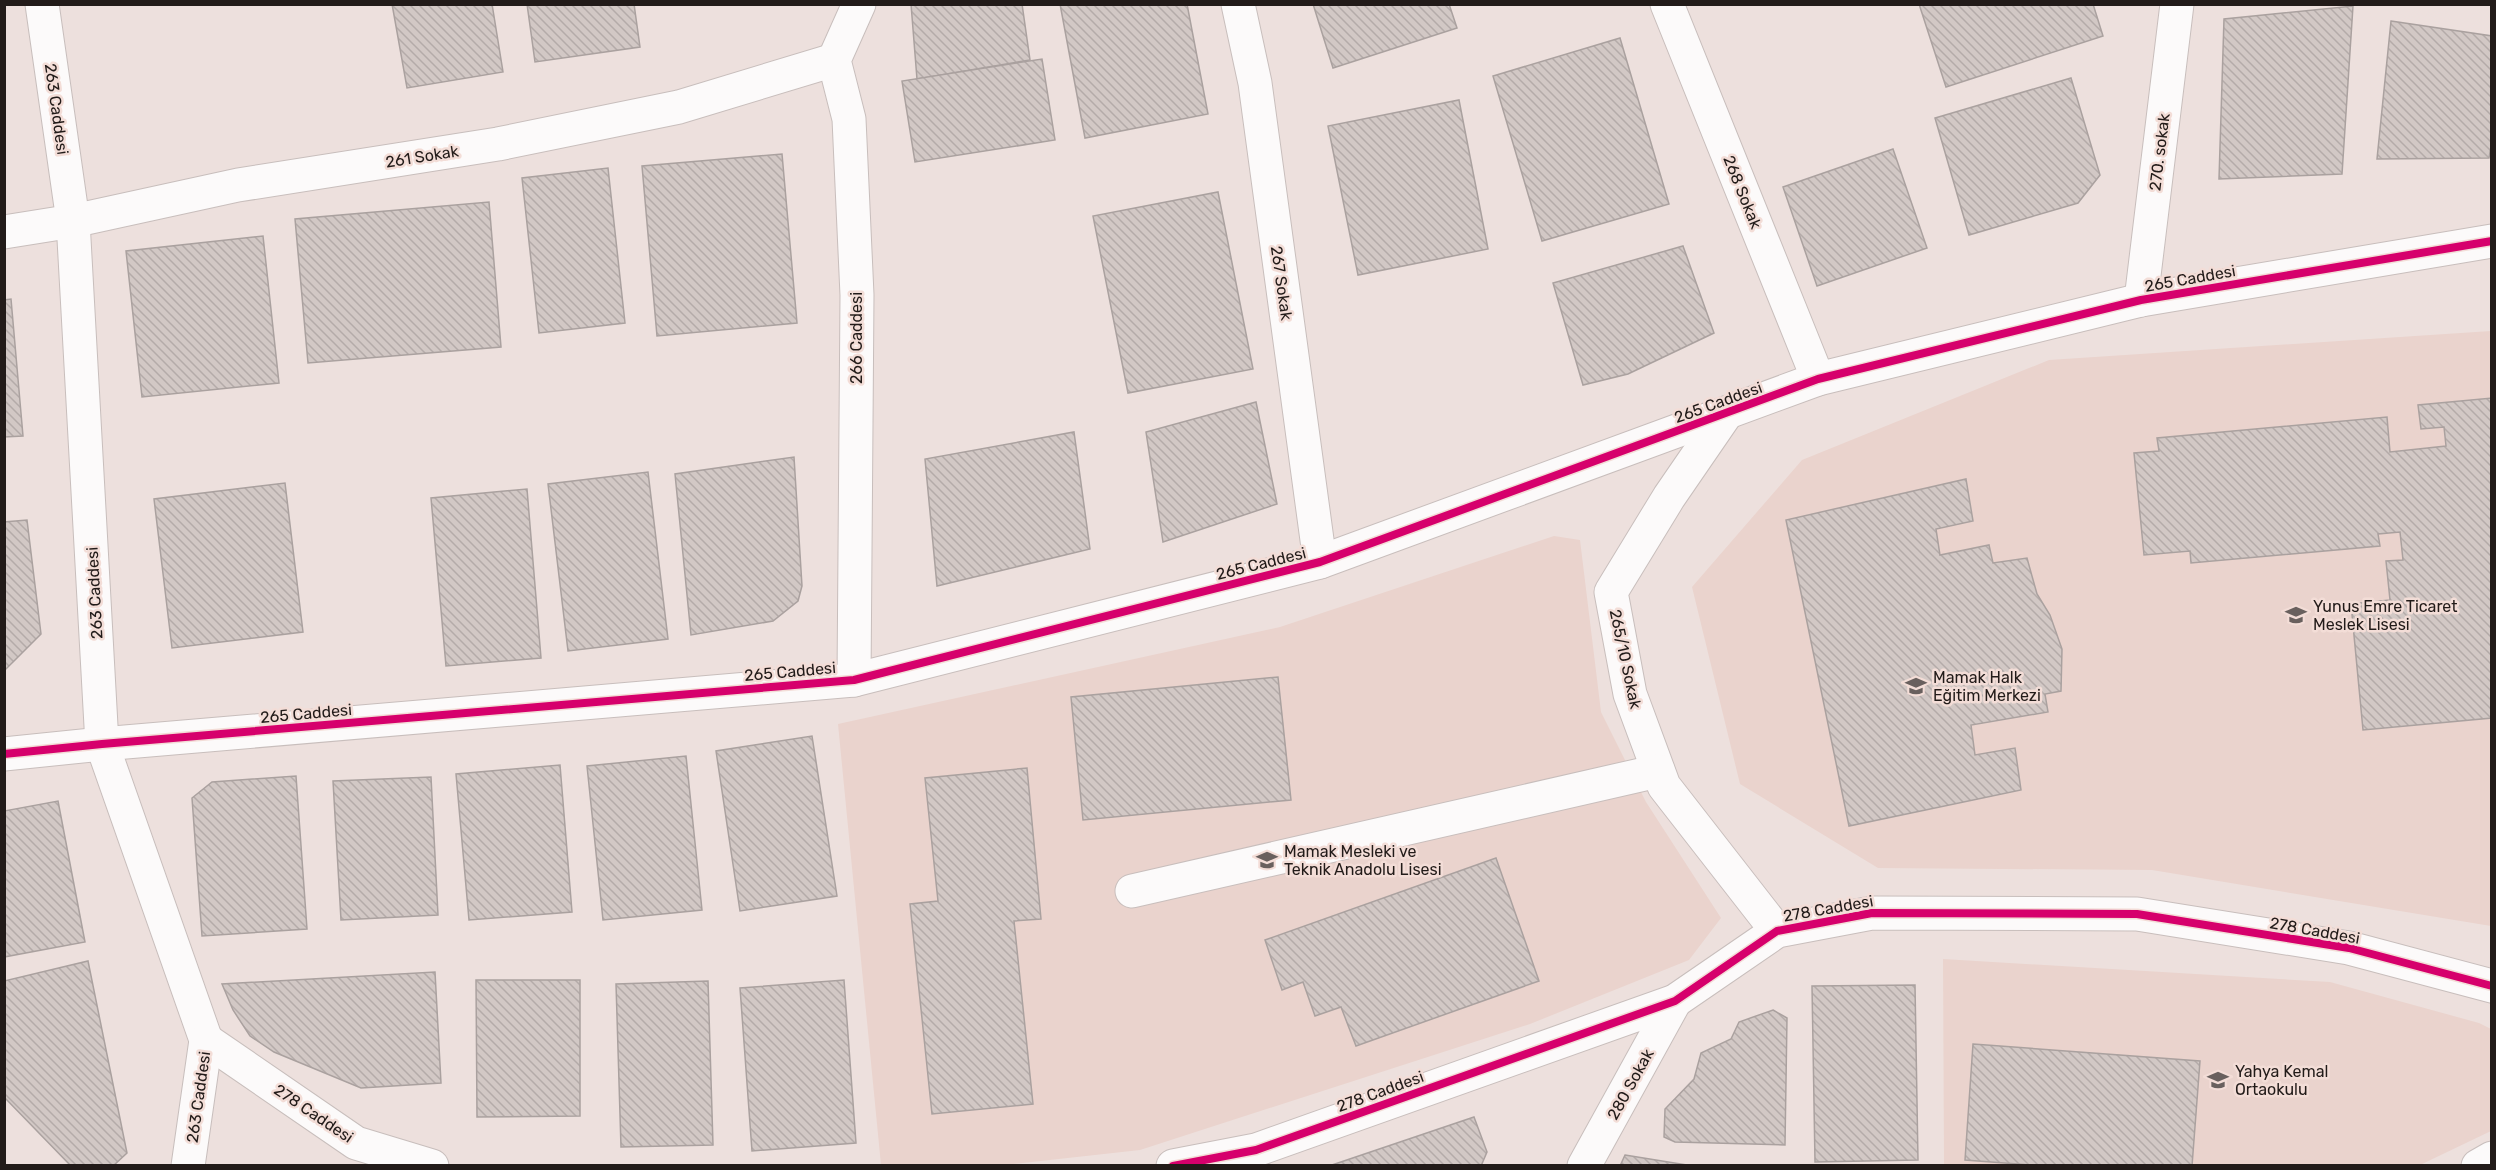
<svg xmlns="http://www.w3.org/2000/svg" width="2496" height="1170" font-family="Rubik,sans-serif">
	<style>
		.built { fill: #ead3cd }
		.building { fill: url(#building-back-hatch); stroke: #aaa19f; stroke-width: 1.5 }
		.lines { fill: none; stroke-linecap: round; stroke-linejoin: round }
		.minor-casing { stroke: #c8bebc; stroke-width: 35 }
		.minor { stroke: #fcfafa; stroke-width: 33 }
		.cycleway-casing { stroke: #f3ddd7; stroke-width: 11 }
		.cycleway { stroke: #d6006c; stroke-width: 8 }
		.labels { text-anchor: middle; stroke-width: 5; stroke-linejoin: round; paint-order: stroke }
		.street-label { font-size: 16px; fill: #221b19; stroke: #f3ddd7 }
		.poi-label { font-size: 16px; fill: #221b19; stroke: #f3ddd7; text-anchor: start }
	</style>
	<defs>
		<pattern id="building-back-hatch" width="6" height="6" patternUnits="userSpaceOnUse" patternTransform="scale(1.5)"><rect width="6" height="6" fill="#d2c8c5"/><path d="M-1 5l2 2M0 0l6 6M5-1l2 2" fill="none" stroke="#b4aba9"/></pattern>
	</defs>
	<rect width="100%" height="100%" fill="#ede0dd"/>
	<g class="built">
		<polygon points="2491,331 2491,926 2152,870 1878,868 1740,784 1692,587 1802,460 2049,360"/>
		<polygon points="1554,536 1580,540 1601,712 1646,802 1721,918 1689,960 1530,1024 1140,1150 1005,1165 881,1165 838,724 1280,627"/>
		<polygon points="1943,959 2330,982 2479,1023 2491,1029 2491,1131 2420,1165 1944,1165"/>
	</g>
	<g class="building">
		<polygon points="392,4 492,4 503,72 407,88"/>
		<polygon points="527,4 634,4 640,47 535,62"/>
		<polygon points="911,4 1022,4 1030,60 917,79"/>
		<polygon points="1060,4 1187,4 1208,114 1085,138"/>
		<polygon points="1313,4 1449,4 1457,28 1333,68"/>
		<polygon points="1919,4 2093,4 2103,36 1946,87"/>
		<polygon points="2353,6 2342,174 2219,179 2224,19"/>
		<polygon points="2391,21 2492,36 2492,140 2489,158 2377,159"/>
		<polygon points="1620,38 1669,204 1542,241 1493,76"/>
		<polygon points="1042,59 1055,140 915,162 902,81"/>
		<polygon points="2071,78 2100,175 2078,203 1969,235 1935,118"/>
		<polygon points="1459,100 1488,249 1358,275 1328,126"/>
		<polygon points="1893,149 1927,248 1817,286 1783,187"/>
		<polygon points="782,154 797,323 657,336 642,166"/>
		<polygon points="608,168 625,323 539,333 522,178"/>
		<polygon points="1218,192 1253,369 1128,393 1093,216"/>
		<polygon points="489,202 501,347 308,363 295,219"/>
		<polygon points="263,236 279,383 142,397 126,251"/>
		<polygon points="1683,246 1714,333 1628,374 1583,385 1553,283"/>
		<polygon points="11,299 23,436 4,437 4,300"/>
		<polygon points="2492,398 2492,718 2363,730 2351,604 2390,600 2386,561 2403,560 2400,532 2378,534 2380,546 2191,563 2190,551 2144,555 2134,453 2159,451 2157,438 2387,417 2390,452 2446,446 2444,427 2421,429 2418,405"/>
		<polygon points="1256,402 1277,504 1163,542 1146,432"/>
		<polygon points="1074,432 1090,549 937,586 925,459"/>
		<polygon points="794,457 802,586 798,601 773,621 691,635 675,474"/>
		<polygon points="648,472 668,639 568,651 548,484"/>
		<polygon points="1966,479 1973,521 1936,529 1940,555 1989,545 1993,563 2027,558 2037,594 2050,615 2062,649 2061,691 2045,694 2048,712 1971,725 1975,755 2015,748 2021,790 1849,826 1786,520"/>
		<polygon points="285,483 303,632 172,648 154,499"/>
		<polygon points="527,489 541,658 446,666 431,498"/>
		<polygon points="27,520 41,634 4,671 4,522"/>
		<polygon points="1278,677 1291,800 1083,820 1071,697"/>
		<polygon points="812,736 837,896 740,911 716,751"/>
		<polygon points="686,756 702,910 603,920 587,766"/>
		<polygon points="560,765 572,912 469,920 456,774"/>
		<polygon points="1027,768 1041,919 1014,921 1033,1104 932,1114 910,904 938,901 925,778"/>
		<polygon points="296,776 307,929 202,936 192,798 212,782"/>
		<polygon points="431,777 438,915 341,920 333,781"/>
		<polygon points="58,801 85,942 4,957 4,811"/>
		<polygon points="1496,858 1539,981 1356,1046 1341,1007 1315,1016 1303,982 1282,990 1265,940"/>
		<polygon points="88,961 127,1153 113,1166 71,1166 4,1097 4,981"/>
		<polygon points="435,972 441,1083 361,1088 274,1052 250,1036 233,1010 222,984"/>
		<polygon points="476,980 580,980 580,1116 477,1117"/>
		<polygon points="844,980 856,1143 752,1151 740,988"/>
		<polygon points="708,981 713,1145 621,1147 616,984"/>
		<polygon points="1915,985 1918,1160 1815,1162 1812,986"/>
		<polygon points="1773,1010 1787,1018 1785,1145 1675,1142 1664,1137 1665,1109 1694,1079 1701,1053 1731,1039 1739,1022"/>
		<polygon points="1973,1044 2200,1061 2192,1166 2043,1166 1965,1160"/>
		<polygon points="1474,1117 1487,1152 1481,1166 1329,1166"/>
		<polygon points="1625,1155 1693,1166 1620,1166"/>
	</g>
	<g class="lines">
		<defs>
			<g id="minor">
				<polyline points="42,4 73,221 102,744 206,1040 188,1166"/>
				<polyline points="1238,4 1255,83 1320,562"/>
				<polyline points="1667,4 1818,379"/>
				<polyline points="4,232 73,221 238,185 498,144 679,107 834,60"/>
				<polyline points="2141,300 2177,4"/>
				<polyline points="1726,414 1669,497 1611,592 1630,694 1664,786 1777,931"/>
				<polyline points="854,680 857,295 849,119 834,60 859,4"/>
				<polyline points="4,754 102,744 854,680 1320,562 1818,379 2141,300 2492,241"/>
				<polyline points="1132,891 1658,771"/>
				<polyline points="206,1040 356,1143 432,1166"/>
				<polyline points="1173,1166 1256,1150 1675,1001 1777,931 1872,913 2137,914 2349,948 2492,986"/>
				<polyline points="1584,1166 1675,1001"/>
				<polyline points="2478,1166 2492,1158"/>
			</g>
		</defs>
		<use href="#minor" class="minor-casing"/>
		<use href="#minor" class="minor"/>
		<defs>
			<g id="cycleway">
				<polyline points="4,754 102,744 854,680 1320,562 1818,379 2141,300 2492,241"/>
				<polyline points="1173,1166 1256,1150 1675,1001 1777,931 1872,913 2137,914 2349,948 2492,986"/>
			</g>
		</defs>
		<use href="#cycleway" class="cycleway-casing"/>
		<use href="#cycleway" class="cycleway"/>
	</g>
	<defs>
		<symbol id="school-bare" viewBox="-9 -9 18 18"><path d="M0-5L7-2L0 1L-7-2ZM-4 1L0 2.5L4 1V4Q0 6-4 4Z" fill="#69605e" stroke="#f3ddd7" stroke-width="2.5" paint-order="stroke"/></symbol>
	</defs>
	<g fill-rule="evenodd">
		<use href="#school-bare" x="2281" y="600" width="30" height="30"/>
		<use href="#school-bare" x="1901" y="671" width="30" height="30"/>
		<use href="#school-bare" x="1252" y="845" width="30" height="30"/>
		<use href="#school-bare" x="2203" y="1065" width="30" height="30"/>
	</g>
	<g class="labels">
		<g class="street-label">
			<text transform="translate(57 109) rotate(82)" y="6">263 Caddesi</text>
			<text transform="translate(2159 152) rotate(-83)" y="6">270. sokak</text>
			<text transform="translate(422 156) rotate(-9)" y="6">261 Sokak</text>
			<text transform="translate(1743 192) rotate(68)" y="6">268 Sokak</text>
			<text transform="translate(2190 278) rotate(-10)" y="6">265 Caddesi</text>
			<text transform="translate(1282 283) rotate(82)" y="6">267 Sokak</text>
			<text transform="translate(856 338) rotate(-90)" y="6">266 Caddesi</text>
			<text transform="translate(1718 402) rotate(-20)" y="6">265 Caddesi</text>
			<text transform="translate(1261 563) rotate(-14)" y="6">265 Caddesi</text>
			<text transform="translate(94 593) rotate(-93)" y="6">263 Caddesi</text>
			<text transform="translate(1626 659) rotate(78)" y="6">265/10 Sokak</text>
			<text transform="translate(790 671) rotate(-5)" y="6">265 Caddesi</text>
			<text transform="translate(306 713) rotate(-5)" y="6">265 Caddesi</text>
			<text transform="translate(1828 908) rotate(-10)" y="6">278 Caddesi</text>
			<text transform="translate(2315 930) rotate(10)" y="6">278 Caddesi</text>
			<text transform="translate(1630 1084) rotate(-61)" y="6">280 Sokak</text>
			<text transform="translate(1380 1091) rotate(-20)" y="6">278 Caddesi</text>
			<text transform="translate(198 1097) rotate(-82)" y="6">263 Caddesi</text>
			<text transform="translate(314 1113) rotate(34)" y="6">278 Caddesi</text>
		</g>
		<g class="poi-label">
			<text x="2313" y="612">Yunus Emre Ticaret<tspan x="2313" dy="18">Meslek Lisesi</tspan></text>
			<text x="1933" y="683">Mamak Halk<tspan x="1933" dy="18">Eğitim Merkezi</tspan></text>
			<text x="1284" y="857">Mamak Mesleki ve<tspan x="1284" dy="18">Teknik Anadolu Lisesi</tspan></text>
			<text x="2235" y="1077">Yahya Kemal<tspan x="2235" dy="18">Ortaokulu</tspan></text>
		</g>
	</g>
	<rect width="2496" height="1170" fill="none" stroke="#221b19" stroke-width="12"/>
</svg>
